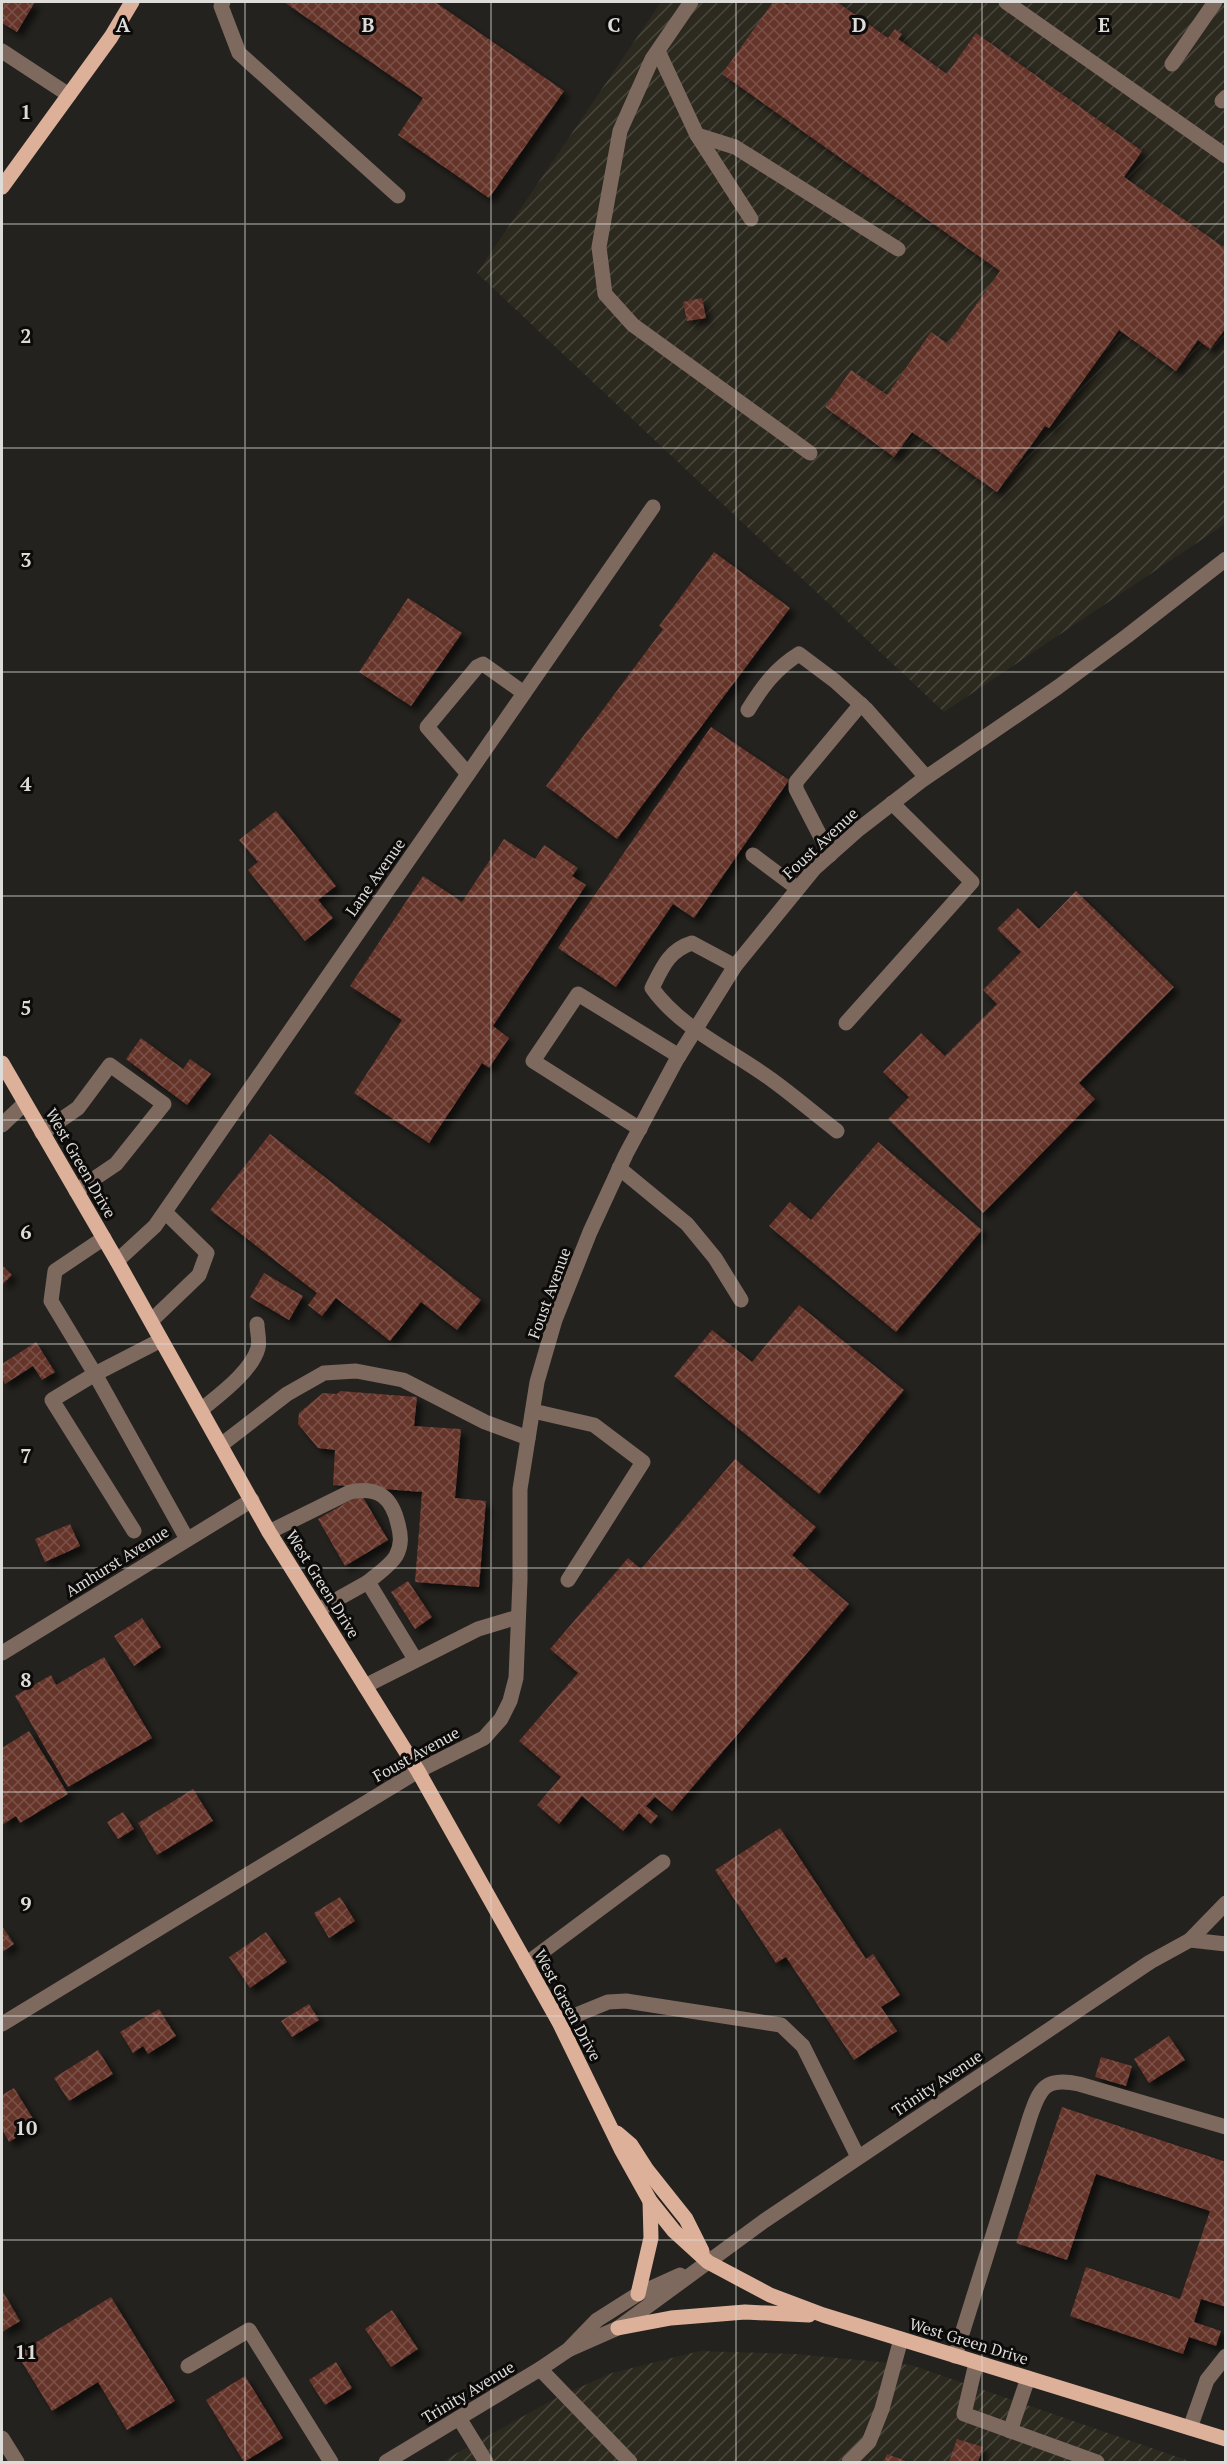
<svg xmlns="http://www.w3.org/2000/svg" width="1227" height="2464" font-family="'PT Serif',serif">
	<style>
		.industrial { fill: url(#industrial-furrows) }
		.building { fill: url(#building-cross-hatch); filter: url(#shadow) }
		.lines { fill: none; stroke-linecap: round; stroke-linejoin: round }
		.minor { stroke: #7e695e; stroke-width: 15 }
		.major { stroke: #ddb09a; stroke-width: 15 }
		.grid { fill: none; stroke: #dddcd9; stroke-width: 1.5; stroke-opacity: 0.55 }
		.labels { text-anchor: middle; stroke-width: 6; stroke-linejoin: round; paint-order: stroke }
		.street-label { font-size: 16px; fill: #dddcd9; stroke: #0c0b0a }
		.grid-label { font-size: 20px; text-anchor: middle; font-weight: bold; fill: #dddcd9; stroke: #0c0b0a; stroke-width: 6; stroke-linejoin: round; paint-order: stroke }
	</style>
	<defs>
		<pattern id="industrial-furrows" width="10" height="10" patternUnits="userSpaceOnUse" patternTransform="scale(1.5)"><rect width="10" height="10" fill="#2c291f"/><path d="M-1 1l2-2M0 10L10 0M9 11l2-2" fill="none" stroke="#4a473f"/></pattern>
		<pattern id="building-cross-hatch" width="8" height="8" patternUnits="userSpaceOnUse" patternTransform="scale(1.5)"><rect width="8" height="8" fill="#65342a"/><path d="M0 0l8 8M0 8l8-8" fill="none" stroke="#7b5148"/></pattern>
		<filter id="shadow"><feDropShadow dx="5.5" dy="5.5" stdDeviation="3" flood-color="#0009"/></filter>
	</defs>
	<rect width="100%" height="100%" fill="#23221e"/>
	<g class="industrial">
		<polygon points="661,2 1225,2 1225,524 944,712 477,273"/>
		<polygon points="700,2351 795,2354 911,2365 1192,2462 441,2462 558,2397 612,2373"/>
	</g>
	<g class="building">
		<polygon points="2,2 35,2 17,32 2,23"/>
		<polygon points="284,2 435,2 564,91 489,198 398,135 423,98"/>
		<polygon points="773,2 783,2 788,5 790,2 837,2 888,38 895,29 902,34 898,39 947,74 976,33 1142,151 1124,177 1226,249 1226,328 1210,349 1198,340 1176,371 1119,330 1049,428 1045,426 997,492 912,432 894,457 825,407 851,370 887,395 931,332 948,344 1000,271 722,74"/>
		<polygon points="702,298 706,318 687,321 683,302"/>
		<polygon points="714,552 790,608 617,839 546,786 663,629 659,626"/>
		<polygon points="408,598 462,633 411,706 359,672"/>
		<polygon points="711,727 789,780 694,918 673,904 616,987 558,948"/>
		<polygon points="276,811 336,886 318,900 333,918 305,941 248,870 258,862 239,840"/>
		<polygon points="504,839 535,859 544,845 578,868 572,876 586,885 493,1026 509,1038 489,1068 482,1063 429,1143 354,1093 402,1020 350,986 423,876 462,902"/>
		<polygon points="1076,891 1174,987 1079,1083 1095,1099 983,1213 888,1119 909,1097 883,1072 921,1033 945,1056 997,1004 983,990 1021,952 997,929 1018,908 1039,929"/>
		<polygon points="141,1038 183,1069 190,1059 211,1074 187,1105 126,1059"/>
		<polygon points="270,1134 481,1300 457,1330 421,1302 390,1341 336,1298 322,1316 308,1305 317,1293 210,1210"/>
		<polygon points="878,1142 982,1230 896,1332 769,1226 790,1202 811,1220"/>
		<polygon points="2,1265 12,1275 2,1285"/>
		<polygon points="264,1273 303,1296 289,1320 250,1297"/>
		<polygon points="799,1305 904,1390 819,1494 674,1376 712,1330 752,1362"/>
		<polygon points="36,1342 55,1372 42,1380 33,1366 5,1384 2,1378 2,1364"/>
		<polygon points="340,1391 417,1397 414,1426 461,1429 455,1498 486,1501 479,1587 415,1582 422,1492 333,1485 335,1450 318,1448 298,1424 299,1413 323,1393 337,1394"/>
		<polygon points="735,1459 816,1527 792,1555 849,1604 672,1811 655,1797 646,1806 658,1816 651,1824 639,1813 623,1831 582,1796 559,1824 537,1805 561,1777 519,1741 578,1673 550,1649 628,1558 641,1569"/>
		<polygon points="361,1494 388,1540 345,1566 318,1519"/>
		<polygon points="70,1524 80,1546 45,1562 35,1539"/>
		<polygon points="408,1581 432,1617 415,1629 391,1592"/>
		<polygon points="142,1618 161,1647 134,1666 114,1636"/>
		<polygon points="104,1657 152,1738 68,1787 15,1696 51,1675 56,1685"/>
		<polygon points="29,1731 68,1794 20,1823 16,1816 2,1825 2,1748"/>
		<polygon points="193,1789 213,1821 157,1855 138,1823"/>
		<polygon points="123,1812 134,1829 118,1839 107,1822"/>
		<polygon points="780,1828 866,1959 873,1954 900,1995 881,2007 897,2031 854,2060 786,1957 776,1963 715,1870"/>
		<polygon points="340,1897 355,1921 329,1938 314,1913"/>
		<polygon points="2,1926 14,1944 2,1952"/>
		<polygon points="266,1932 287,1962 250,1988 229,1957"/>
		<polygon points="309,2004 319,2020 292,2037 281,2021"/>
		<polygon points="159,2009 176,2036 148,2054 143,2046 133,2053 120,2032"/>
		<polygon points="1169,2036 1185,2060 1149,2083 1134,2059"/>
		<polygon points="98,2050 113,2074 69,2101 54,2078"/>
		<polygon points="1101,2057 1132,2066 1126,2086 1095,2077"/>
		<polygon points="14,2088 37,2125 9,2142 2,2129 2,2095"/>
		<polygon points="1062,2107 1226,2162 1226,2307 1201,2299 1194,2322 1221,2331 1216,2346 1189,2337 1183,2354 1070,2316 1086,2267 1180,2299 1210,2211 1096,2174 1067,2260 1016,2243"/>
		<polygon points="2,2290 20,2321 2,2332"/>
		<polygon points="111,2297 175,2401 127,2430 98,2382 52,2411 17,2354"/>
		<polygon points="392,2310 418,2349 391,2367 365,2329"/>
		<polygon points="336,2362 352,2388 325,2405 309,2380"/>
		<polygon points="245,2376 283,2438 244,2462 206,2400"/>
		<polygon points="957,2439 983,2447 978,2462 949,2462"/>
		<polygon points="887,2454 908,2462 884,2462"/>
	</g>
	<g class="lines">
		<g class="minor">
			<polyline points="223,2 221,6 239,53 398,196"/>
			<polyline points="691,2 652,59 620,131 599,247 605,294 633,325 810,453"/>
			<polyline points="1006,2 1226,156"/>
			<polyline points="2,51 69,95"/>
			<polyline points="658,51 697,135 735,147 898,249"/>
			<polyline points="1172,64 1215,2"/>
			<polyline points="1222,101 1226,97"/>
			<polyline points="697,135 751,219"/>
			<path d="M 748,710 C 762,687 776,668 799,654 L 835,681 L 866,709 L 926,777"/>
			<polyline points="468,774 427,727 477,667 483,664 524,693"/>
			<polyline points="753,855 797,888"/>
			<polyline points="830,855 796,789 796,782 861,704"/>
			<path d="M 735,966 L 692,943 C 669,950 662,968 652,988 C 681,1029 733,1051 772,1080 C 794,1096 815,1114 837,1131"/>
			<polyline points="846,1023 972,882 892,803"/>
			<polyline points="2,1125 25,1103"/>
			<polyline points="640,1129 533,1061 578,994 679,1056"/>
			<polyline points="42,1133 78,1108 110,1065 164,1104 116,1164 76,1191"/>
			<polyline points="619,1168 687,1224 715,1258 741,1300"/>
			<polyline points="104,1238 55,1271 51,1301 95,1374 161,1340"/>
			<polyline points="117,1261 155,1226 653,507"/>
			<polyline points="151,1321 199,1275 207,1253 165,1212"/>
			<path d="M 201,1410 C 219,1395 252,1371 258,1348 C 260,1341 257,1331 257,1324"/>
			<polyline points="533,1411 594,1425 643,1462 568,1580"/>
			<polyline points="221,1445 287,1394 324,1373 356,1371 403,1380 485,1422 528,1438"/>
			<polyline points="134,1531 52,1400 95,1374 187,1539"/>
			<path d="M 269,1532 L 350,1492 C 379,1486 392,1498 398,1524 C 401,1535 402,1545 396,1556 C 390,1566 376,1575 368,1582"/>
			<polyline points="318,1610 368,1582 415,1659"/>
			<polyline points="2,1653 252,1500"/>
			<polyline points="365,1686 478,1629 518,1617"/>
			<polyline points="1190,1940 1226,1944"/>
			<polyline points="526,1964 663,1862"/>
			<polyline points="559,2022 608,2002 626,2001 781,2025 803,2046 858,2157"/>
			<polyline points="2,2024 418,1771 484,1738 501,1719 510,1701 516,1678 520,1580 520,1489 537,1382 555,1320 590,1232 626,1154 677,1059 735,966 814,869 859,829 921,781 1058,687 1127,636 1226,559"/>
			<polyline points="568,2350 618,2328 764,2221 1150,1962 1190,1940 1226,1903"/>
			<path d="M 955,2356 L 1030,2117 C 1040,2087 1046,2077 1079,2084 L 1226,2127"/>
			<polyline points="976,2363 964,2414 1097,2462"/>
			<polyline points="188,2366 249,2330 331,2462"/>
			<polyline points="540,2369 630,2462"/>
			<polyline points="459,2418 486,2462"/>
			<polyline points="1190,2428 1207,2380 1226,2356"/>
			<polyline points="1010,2431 1028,2378"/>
			<polyline points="2,2438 17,2462"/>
			<polyline points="386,2462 540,2369 568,2350 597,2320 638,2294 680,2275"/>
			<polyline points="849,2462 869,2442 882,2409 901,2339"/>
		</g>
		<g class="major">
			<polyline points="2,187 111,37 132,2"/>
			<polyline points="2,1063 117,1261 269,1532 418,1771 559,2022 621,2149 650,2201 674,2231 708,2262 770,2295 823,2315 1226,2439"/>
			<polyline points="617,2133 631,2145 647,2170 686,2219 702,2251"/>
			<polyline points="638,2294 651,2238 650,2201"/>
			<polyline points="618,2328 671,2318 745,2312 809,2315"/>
		</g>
	</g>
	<path class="grid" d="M 245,2 L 245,2462M 491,2 L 491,2462M 736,2 L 736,2462M 982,2 L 982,2462M 2,224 L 1226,224M 2,448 L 1226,448M 2,672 L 1226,672M 2,896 L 1226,896M 2,1120 L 1226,1120M 2,1344 L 1226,1344M 2,1568 L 1226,1568M 2,1792 L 1226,1792M 2,2016 L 1226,2016M 2,2240 L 1226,2240"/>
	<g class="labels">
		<g class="street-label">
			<text transform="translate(820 843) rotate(-43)" y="6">Foust Avenue</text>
			<text transform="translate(375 877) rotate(-55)" y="6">Lane Avenue</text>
			<text transform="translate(81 1163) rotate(60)" y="6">West Green Drive</text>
			<text transform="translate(549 1293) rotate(-70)" y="6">Foust Avenue</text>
			<text transform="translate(117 1561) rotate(-32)" y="6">Amhurst Avenue</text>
			<text transform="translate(323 1584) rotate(58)" y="6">West Green Drive</text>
			<text transform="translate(416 1754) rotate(-29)" y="6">Foust Avenue</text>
			<text transform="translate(568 2005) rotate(62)" y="6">West Green Drive</text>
			<text transform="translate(937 2083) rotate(-34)" y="6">Trinity Avenue</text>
			<text transform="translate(969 2341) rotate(17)" y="6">West Green Drive</text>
			<text transform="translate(468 2392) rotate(-31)" y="6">Trinity Avenue</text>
		</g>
	</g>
	<g class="grid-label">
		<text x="123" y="32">A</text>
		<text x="368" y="32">B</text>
		<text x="614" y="32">C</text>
		<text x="859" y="32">D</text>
		<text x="1104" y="32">E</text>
		<text x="26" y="119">1</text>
		<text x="26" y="343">2</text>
		<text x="26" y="567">3</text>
		<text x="26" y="791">4</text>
		<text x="26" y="1015">5</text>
		<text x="26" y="1239">6</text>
		<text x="26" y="1463">7</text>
		<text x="26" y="1687">8</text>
		<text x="26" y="1911">9</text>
		<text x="26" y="2135">10</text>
		<text x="26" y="2359">11</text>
	</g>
	<rect width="1227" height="2464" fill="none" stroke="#dddcd9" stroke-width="6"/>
</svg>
